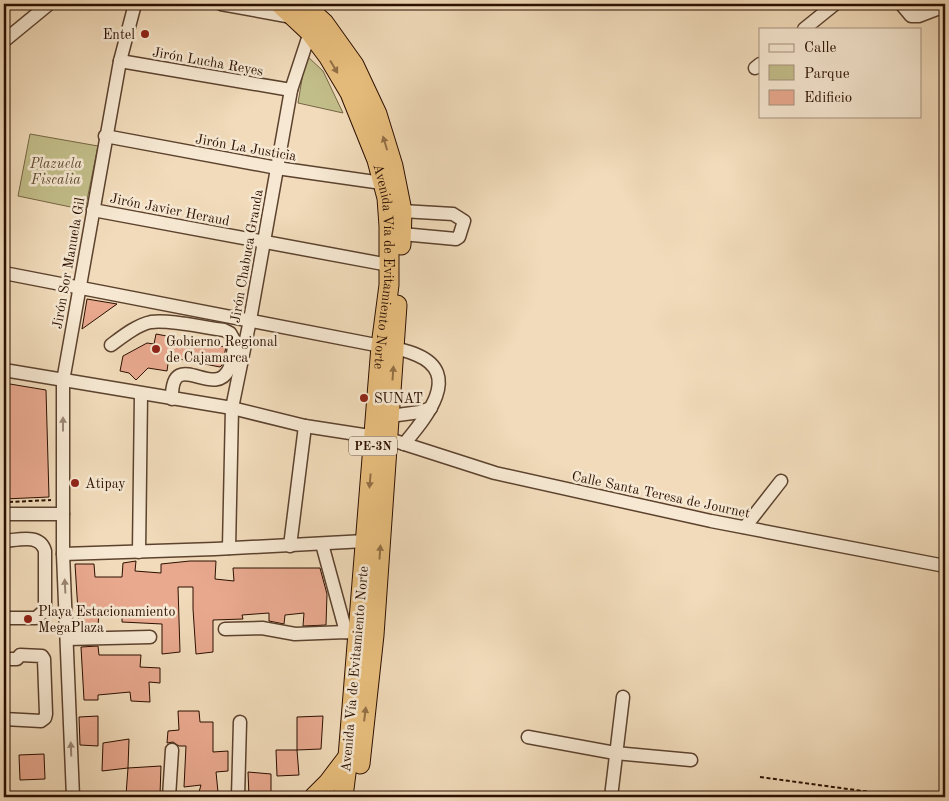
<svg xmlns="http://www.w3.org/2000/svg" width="949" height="801" font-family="'Old Standard TT',serif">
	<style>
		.green { fill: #c2be8a; stroke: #766645 }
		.building { fill: #e9a98f; stroke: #2b0f00 }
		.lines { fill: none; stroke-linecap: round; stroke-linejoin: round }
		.minor-casing { stroke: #5c422e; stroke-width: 15 }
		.highway-casing { stroke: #2b0f00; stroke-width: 21 }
		.path { stroke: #2b0f00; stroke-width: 2; stroke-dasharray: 4 2.5; stroke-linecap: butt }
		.minor { stroke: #f6e8d2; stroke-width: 12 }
		.highway { stroke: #e8be7d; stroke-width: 19 }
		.oneway { fill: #936f45 }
		.oneway2 { fill: #9b8674 }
		.poi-dot { fill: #8f2418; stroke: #f6e8d2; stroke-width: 2 }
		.labels { text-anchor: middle; stroke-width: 5; stroke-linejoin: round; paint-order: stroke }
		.shield { fill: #f6e8d2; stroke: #68503f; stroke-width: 1 }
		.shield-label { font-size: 12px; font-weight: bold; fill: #2b0f00 }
		.poi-label { font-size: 14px; fill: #2b0f00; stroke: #f6e8d2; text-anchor: start }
		.street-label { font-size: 14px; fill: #2b0f00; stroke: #f6e8d2 }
		.park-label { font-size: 14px; font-style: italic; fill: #604c30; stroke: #f6e8d2 }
	</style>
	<rect width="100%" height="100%" fill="#f1dbba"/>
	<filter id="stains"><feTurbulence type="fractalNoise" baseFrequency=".004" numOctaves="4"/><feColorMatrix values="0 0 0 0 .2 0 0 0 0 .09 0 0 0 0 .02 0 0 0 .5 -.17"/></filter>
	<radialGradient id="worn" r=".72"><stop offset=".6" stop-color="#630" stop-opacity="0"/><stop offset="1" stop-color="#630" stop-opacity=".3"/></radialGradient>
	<g class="green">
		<polygon points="306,55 323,71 343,113 298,103"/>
		<polygon points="30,134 98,146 85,210 18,196"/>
	</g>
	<g class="building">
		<polygon points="87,299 117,304 82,329"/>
		<polygon points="156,334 226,347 222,365 220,367 169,357 167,371 148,368 136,380 129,373 120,371 123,356 147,343 154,344"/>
		<polygon points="4,383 46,390 49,497 4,499"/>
		<polygon points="136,561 135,571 161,573 161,564 190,561 216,561 215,579 234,581 233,568 320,568 327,594 326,625 303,626 304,613 285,615 284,624 269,621 269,613 242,615 243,619 213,620 213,652 196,654 193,609 193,587 178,587 180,652 162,654 162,624 122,622 122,609 99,611 98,627 79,627 75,564 94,564 95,577 122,577 123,563"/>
		<polygon points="98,646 99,655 141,655 140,667 160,668 160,683 149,682 150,702 131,701 130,692 98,695 98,700 84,700 81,647"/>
		<polygon points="178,711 199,711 200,722 213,722 213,752 228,751 228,771 216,772 218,792 199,792 201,785 184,787 186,746 179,746 173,742 167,743 168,731 179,730"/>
		<polygon points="98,716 98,746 80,745 79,717"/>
		<polygon points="323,716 321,749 297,750 297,717"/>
		<polygon points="129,739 128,768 102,771 103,743"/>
		<polygon points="276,750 297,750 299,775 277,776"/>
		<polygon points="44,754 45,779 20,780 19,755"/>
		<polygon points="161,766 160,795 126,795 128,768"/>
		<polygon points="248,772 271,774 271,797 249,797"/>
	</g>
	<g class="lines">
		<defs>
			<g id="minor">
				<polyline points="221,4 292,17"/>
				<polyline points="901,4 911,16 919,16 945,6"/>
				<polyline points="804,29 835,4"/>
				<polyline points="4,41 49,4"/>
				<polyline points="120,61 291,90"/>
				<polyline points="755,68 760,64"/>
				<polyline points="105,136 277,168 382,183"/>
				<polyline points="93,210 389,265"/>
				<polyline points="402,234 456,239 459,237 464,221 453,214 402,211"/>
				<polyline points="4,273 381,346"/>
				<path d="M 111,345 C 123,336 137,325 151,322 C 170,319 205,328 224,330 L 230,333 L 235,342 C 233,350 233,361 229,369 C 214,401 171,345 172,399"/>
				<path d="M 395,348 C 402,350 410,352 417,355 C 464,375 423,421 404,444"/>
				<polyline points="4,370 232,408 305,426 389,439 495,473 711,521 945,566"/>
				<polyline points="390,416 420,412 431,408"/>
				<polyline points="4,514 63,514"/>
				<polyline points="745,527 781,481"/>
				<path d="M 4,541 C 18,540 40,533 45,551 L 45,605 L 44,611 L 36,618 L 4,618"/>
				<polyline points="322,544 346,632"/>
				<polyline points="290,546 305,426"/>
				<polyline points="229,548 232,408 250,320 291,90 310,32"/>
				<polyline points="139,552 141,394"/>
				<polyline points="63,554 215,549 365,541"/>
				<polyline points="225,629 262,628 295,634 346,632 365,634"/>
				<polyline points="67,639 150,637"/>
				<polyline points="4,659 17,659 20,655 42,656 44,659 46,714 45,718 41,721 4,719"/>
				<polyline points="528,737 615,753 691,760"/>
				<polyline points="73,797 63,554 63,381 120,61 135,4"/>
				<polyline points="169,797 172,750"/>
				<polyline points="238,797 240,722"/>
				<polyline points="611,797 623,697"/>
			</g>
			<g id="highway">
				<path id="s1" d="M 280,4 L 310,32 L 328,56 L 350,93 L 377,160 L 387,198 L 389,226 L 389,285 L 381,346 L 348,757 L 343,797"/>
				<polyline points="303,4 324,23 354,65 377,114 393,166 402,211 401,245"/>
				<polyline points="360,764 374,635 397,305"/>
				<polyline points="314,797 328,783 347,758"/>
			</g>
		</defs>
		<use href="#minor" class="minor-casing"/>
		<use href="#highway" class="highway-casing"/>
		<g class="path">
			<polyline points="9,502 51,500"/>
			<polyline points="760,777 907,797"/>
		</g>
		<use href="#minor" class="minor"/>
		<use href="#highway" class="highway"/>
	</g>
	<defs><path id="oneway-solid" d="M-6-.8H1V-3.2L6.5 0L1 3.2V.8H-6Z" transform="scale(1.25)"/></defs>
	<g class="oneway">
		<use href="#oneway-solid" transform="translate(334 67) rotate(59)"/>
		<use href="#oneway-solid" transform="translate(385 143) rotate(-107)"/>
		<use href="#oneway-solid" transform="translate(393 373) rotate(-86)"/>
		<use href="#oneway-solid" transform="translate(370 481) rotate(95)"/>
		<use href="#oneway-solid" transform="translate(380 552) rotate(-86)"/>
		<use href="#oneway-solid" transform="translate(365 714) rotate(-83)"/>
	</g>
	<g class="oneway2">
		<use href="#oneway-solid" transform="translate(63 424) rotate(-90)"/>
		<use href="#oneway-solid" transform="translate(65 586) rotate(-93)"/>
		<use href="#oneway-solid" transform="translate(71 749) rotate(-92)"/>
	</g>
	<g class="poi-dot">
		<circle cx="145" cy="34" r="5"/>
		<circle cx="156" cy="349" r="5"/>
		<circle cx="364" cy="398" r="5"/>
		<circle cx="75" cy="483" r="5"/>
		<circle cx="28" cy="619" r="5"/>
	</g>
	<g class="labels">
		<rect class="shield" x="349" y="436.5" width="48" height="19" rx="4"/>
		<g class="shield-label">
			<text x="373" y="450">PE-3N</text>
		</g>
		<g class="poi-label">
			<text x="135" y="39" text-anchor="end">Entel</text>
			<text x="166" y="346">Gobierno Regional<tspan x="166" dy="16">de Cajamarca</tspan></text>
			<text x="374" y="403">SUNAT</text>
			<text x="85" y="488">Atipay</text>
			<text x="38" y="616">Playa Estacionamiento<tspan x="38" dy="16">MegaPlaza</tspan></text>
		</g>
		<g class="street-label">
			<text transform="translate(208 61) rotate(10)" y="5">Jirón Lucha Reyes</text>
			<text transform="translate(246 147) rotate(10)" y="5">Jirón La Justicia</text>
			<text transform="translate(170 209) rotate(11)" y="5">Jirón Javier Heraud</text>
			<text transform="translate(246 256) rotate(-80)" y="5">Jirón Chabuca Granda</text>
			<text transform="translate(68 263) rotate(-80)" y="5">Jirón Sor Manuela Gil</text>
			<text dy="5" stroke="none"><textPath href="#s1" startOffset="294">Avenida Vía de Evitamiento Norte</textPath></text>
			<text transform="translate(661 494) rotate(12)" y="5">Calle Santa Teresa de Journet</text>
			<text transform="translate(354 669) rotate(-85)" y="5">Avenida Vía de Evitamiento Norte</text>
		</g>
		<g class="park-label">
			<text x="56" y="168">Plazuela<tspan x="56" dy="16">Fiscalia</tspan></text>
		</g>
	</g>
	<rect width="949" height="801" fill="none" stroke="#f1dbba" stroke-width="20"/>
	<rect x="5" y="5" width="939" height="791" fill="none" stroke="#2b0f00" stroke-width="2.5"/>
	<rect x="10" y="10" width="929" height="781" fill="none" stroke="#2b0f00"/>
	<rect x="759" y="28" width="162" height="90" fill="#f6e8d2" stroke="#a5917e"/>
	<rect x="769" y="44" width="25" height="8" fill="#f6e8d2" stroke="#a5917e"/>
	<text x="804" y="52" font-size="15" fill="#2b0f00">Calle</text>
	<rect x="769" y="65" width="25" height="15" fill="#c2be8a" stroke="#a5917e"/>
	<text x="804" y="78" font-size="15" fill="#2b0f00">Parque</text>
	<rect x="769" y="90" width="25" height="15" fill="#e9a98f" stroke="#a5917e"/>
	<text x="804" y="102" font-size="15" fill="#2b0f00">Edificio</text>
	<rect width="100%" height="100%" filter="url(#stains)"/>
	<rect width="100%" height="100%" fill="url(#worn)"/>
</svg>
